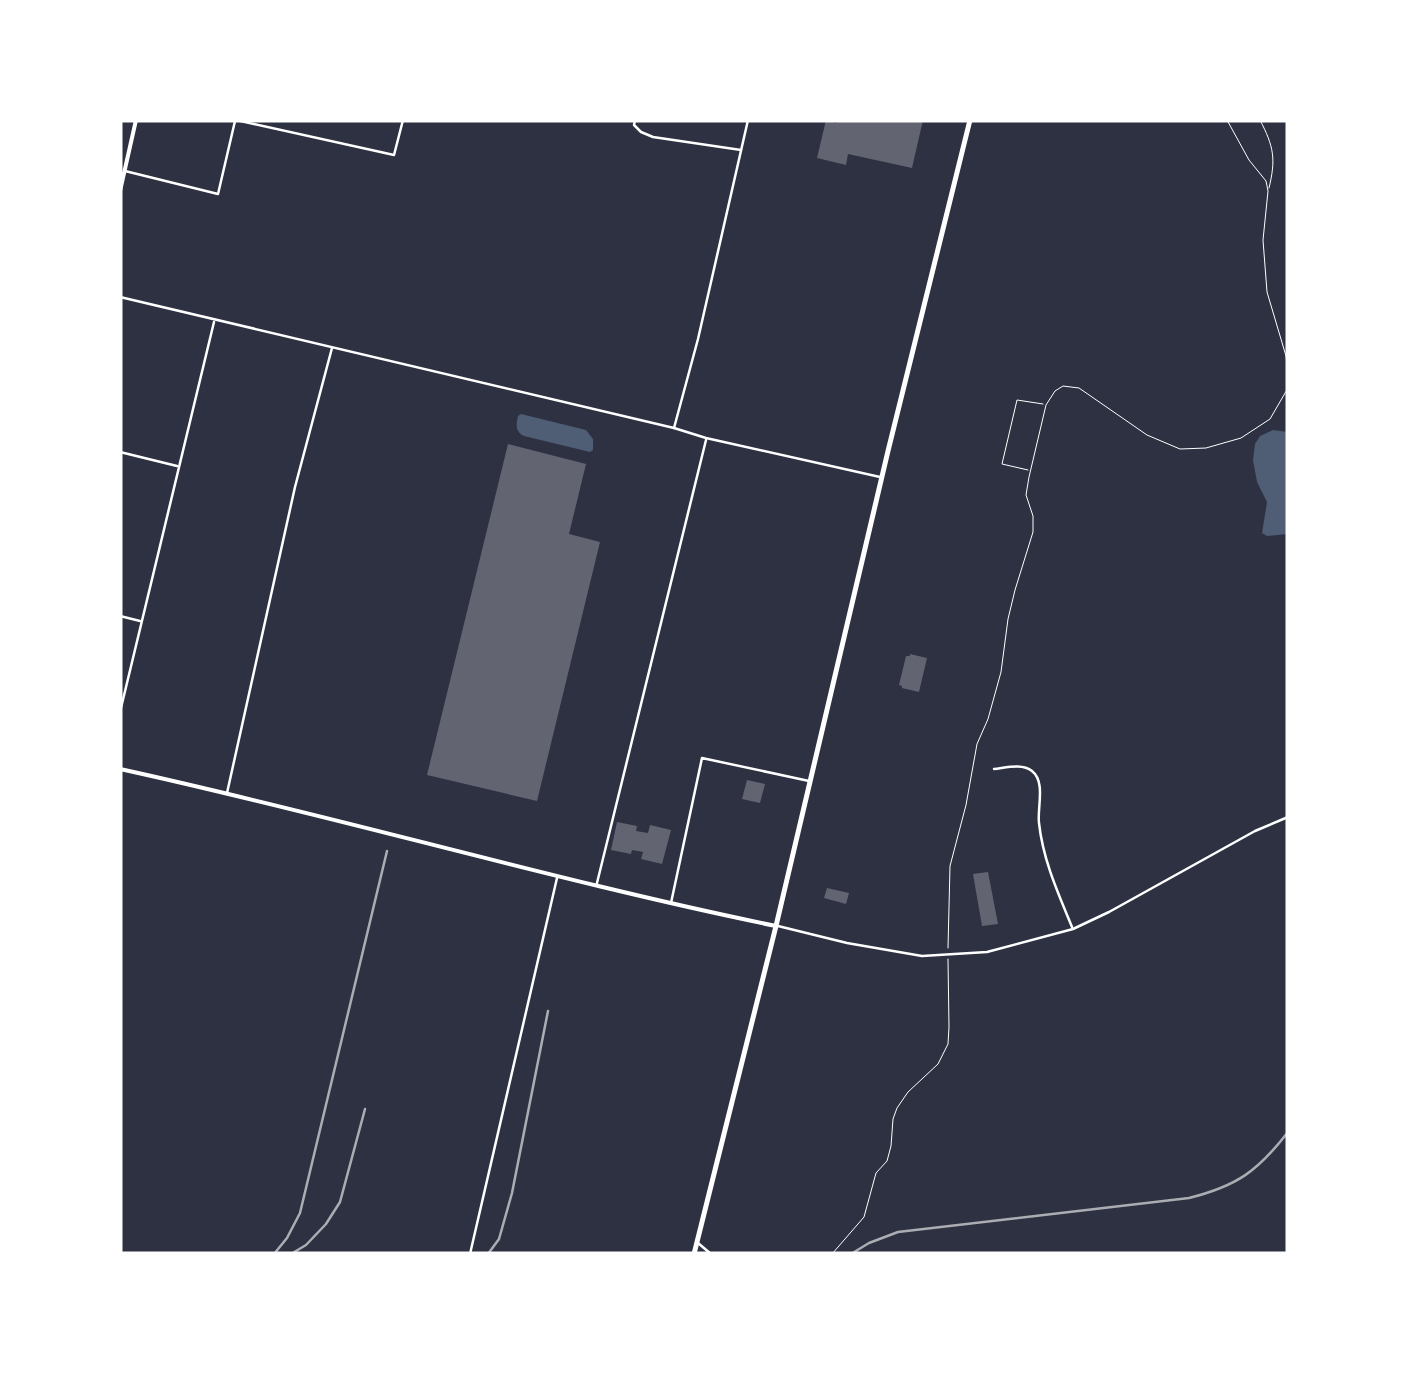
<svg xmlns="http://www.w3.org/2000/svg" width="1408" height="1374" font-family="'IBM Plex Sans',sans-serif">
	<style>
		.water { fill: #4f5d75 }
		.building { fill: #626471 }
		.lines { fill: none; stroke-linecap: round; stroke-linejoin: round }
		.path { stroke: #fff; stroke-width: 1 }
		.minor { stroke: #fff; stroke-width: 2.5 }
		.tertiary { stroke: #fff; stroke-width: 4 }
		.primary { stroke: #fff; stroke-width: 5 }
		.rail { stroke: #abadb3; stroke-width: 2.5 }
	</style>
	<rect width="100%" height="100%" fill="#2d3142"/>
	<g class="water">
		<path d="M 521,414 L 586,430 L 593,439 L 593,450 L 590,452 L 524,436 C 515,432 516,424 518,416 Z"/>
		<polygon points="1273,430 1288,432 1288,534 1267,536 1262,533 1267,502 1257,482 1253,460 1255,444 1260,436"/>
	</g>
	<g class="building">
		<polygon points="826,120 836,123 837,120 923,120 912,168 848,154 846,165 817,158"/>
		<polygon points="508,444 586,464 569,534 600,542 537,801 427,775"/>
		<polygon points="910,654 927,658 919,692 902,688 902,686 899,685 906,656 910,656"/>
		<polygon points="747,780 765,784 760,803 742,799"/>
		<polygon points="617,822 637,826 636,831 648,833 650,825 671,830 662,864 641,859 643,852 632,850 631,854 611,850"/>
		<polygon points="988,872 998,924 982,926 973,874"/>
		<polygon points="827,888 849,893 846,904 824,898"/>
	</g>
	<g class="lines">
		<g class="path">
			<polyline points="1227,120 1249,160 1266,181 1268,191 1263,240 1267,292 1286,356 1288,371"/>
			<path d="M 1260,120 C 1274,147 1276,159 1269,188"/>
			<polyline points="1028,470 1002,464 1017,400 1043,404"/>
			<polyline points="948,948 950,866 966,805 977,744 988,719 1001,672 1008,619 1015,590 1033,532 1033,516 1026,495 1029,477 1046,405 1055,391 1063,386 1079,388 1147,435 1180,449 1206,448 1241,438 1270,419 1288,388"/>
			<polyline points="832,1254 864,1217 876,1173 887,1161 891,1146 893,1119 897,1108 908,1092 938,1064 948,1044 949,1027 948,959"/>
		</g>
		<g class="minor">
			<polyline points="236,120 394,155 403,120"/>
			<polyline points="635,120 634,125 641,132 653,137 741,150"/>
			<polyline points="125,171 218,194 235,121"/>
			<polyline points="120,297 674,428 706,438 880,477"/>
			<polyline points="674,428 698,339 748,120"/>
			<polyline points="120,452 177,466"/>
			<polyline points="120,616 140,621"/>
			<polyline points="120,712 214,322"/>
			<path d="M 994,769 C 1005,768 1022,763 1032,771 C 1046,782 1037,808 1039,823 C 1043,860 1058,893 1072,927"/>
			<polyline points="227,793 295,487 332,348"/>
			<polyline points="597,883 706,440"/>
			<polyline points="671,903 702,758 809,781"/>
			<polyline points="778,926 847,943 922,956 987,952 1073,929 1109,912 1255,831 1288,817"/>
			<polyline points="698,1243 711,1254"/>
			<polyline points="470,1254 557,878"/>
		</g>
		<g class="tertiary">
			<polyline points="120,191 136,120"/>
			<path d="M 120,769 C 340,817 556,881 776,926"/>
		</g>
		<polyline class="primary" points="694,1254 776,926 888,451 970,120"/>
		<g class="rail">
			<polyline points="274,1254 287,1238 300,1213 387,851"/>
			<polyline points="291,1254 306,1245 326,1224 340,1202 365,1109"/>
			<polyline points="488,1254 499,1239 512,1193 548,1011"/>
			<path d="M 851,1254 L 869,1243 L 898,1232 L 1189,1198 C 1237,1186 1258,1171 1288,1132"/>
		</g>
	</g>
	<rect width="1408" height="1374" fill="none" stroke="#ffffff" stroke-width="245"/>
</svg>
